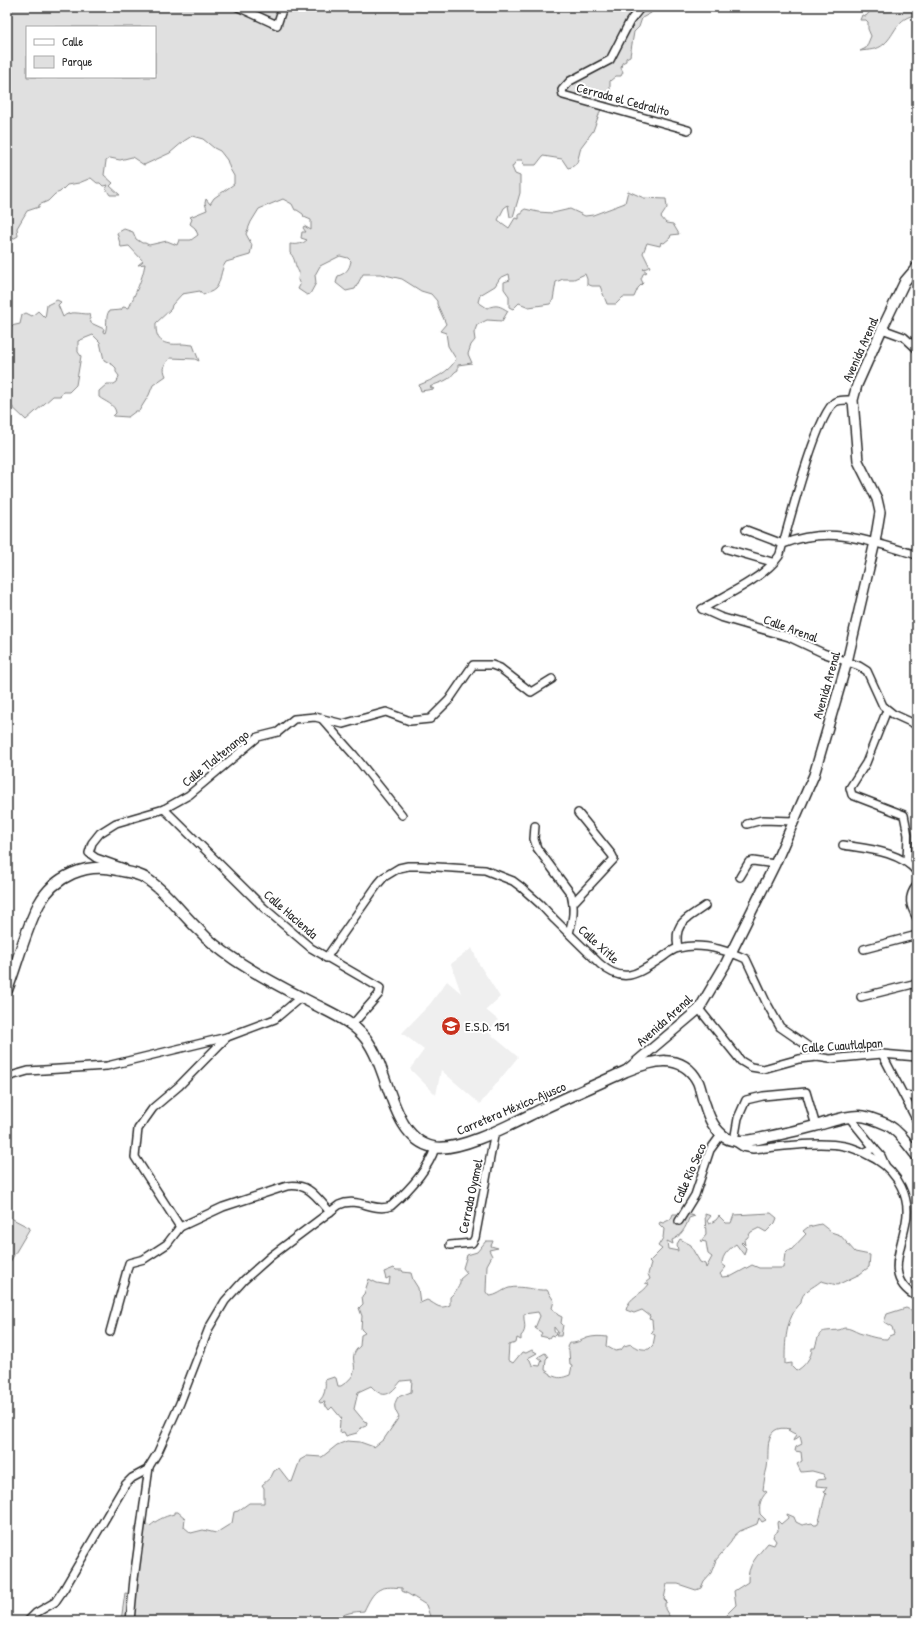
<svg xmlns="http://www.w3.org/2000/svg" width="924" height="1628" font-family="'Patrick Hand',sans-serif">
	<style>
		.built { fill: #efefef }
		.green { fill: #e0e0e0; stroke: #868686; fill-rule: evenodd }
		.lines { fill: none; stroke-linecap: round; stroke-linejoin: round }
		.minor-casing { stroke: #2b2b2b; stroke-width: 10 }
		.tertiary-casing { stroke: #2b2b2b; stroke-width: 12 }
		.secondary-casing { stroke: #2b2b2b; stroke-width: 13 }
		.minor { stroke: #fff; stroke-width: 7 }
		.tertiary { stroke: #fff; stroke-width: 9 }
		.secondary { stroke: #fff; stroke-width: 10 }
		.labels { text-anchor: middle; stroke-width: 4; stroke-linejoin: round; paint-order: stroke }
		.street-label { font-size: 13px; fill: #2b2b2b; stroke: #fff }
		.poi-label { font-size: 13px; fill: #2b2b2b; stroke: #fff; text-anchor: start }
	</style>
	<rect width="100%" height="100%" fill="#fff"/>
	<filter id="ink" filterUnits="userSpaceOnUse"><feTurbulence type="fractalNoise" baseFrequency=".025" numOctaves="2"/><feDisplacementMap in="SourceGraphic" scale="8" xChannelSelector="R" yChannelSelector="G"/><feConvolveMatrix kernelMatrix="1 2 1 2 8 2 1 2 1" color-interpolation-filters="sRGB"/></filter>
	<g filter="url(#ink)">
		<polygon class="built" points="472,948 479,964 500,997 486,1010 498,1020 488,1032 518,1057 480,1104 441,1070 436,1095 410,1069 424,1050 402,1033 430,1004 447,981 461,993 451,964"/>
		<g class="green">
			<path d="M 7,7 L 652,7 L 653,9 L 651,13 L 642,18 L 639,27 L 634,32 L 630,56 L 626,58 L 626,61 L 622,63 L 621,68 L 623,72 L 621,76 L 616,76 L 610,81 L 610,99 L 601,109 L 593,131 L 581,147 L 577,163 L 572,167 L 568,168 L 562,159 L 543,156 L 536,165 L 524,165 L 522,160 L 517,160 L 512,167 L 515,174 L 520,176 L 520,193 L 513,217 L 510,217 L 508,205 L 504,208 L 498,220 L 509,228 L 515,218 L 519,219 L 519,214 L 522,214 L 522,211 L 525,209 L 538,212 L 553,213 L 570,209 L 585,216 L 593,215 L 625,203 L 628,191 L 644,198 L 666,199 L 667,208 L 661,217 L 666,223 L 673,224 L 679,234 L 671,235 L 670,238 L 664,243 L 661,242 L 660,246 L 647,243 L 643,253 L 650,267 L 643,269 L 647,272 L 643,274 L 641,279 L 643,283 L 638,288 L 634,297 L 623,297 L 616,304 L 607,304 L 600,286 L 592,286 L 587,284 L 587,279 L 585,274 L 574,279 L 563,279 L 556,282 L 553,300 L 550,304 L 529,307 L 519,303 L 513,309 L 509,307 L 509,296 L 504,289 L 504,282 L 510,280 L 509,274 L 500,278 L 495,286 L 480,295 L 478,302 L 487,308 C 497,304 500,306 508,311 L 502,321 L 487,320 L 477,325 L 474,333 L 475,340 L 471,345 L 468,354 L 472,363 L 458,365 L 458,370 C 453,372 452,377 448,379 C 442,383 436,383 430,387 L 434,389 L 421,391 L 419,385 C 432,380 450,372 456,359 L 448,346 L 446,333 L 440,331 L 446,324 L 437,304 L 437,301 L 431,294 L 421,291 L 402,279 L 381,274 L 363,274 L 355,289 L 346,291 L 336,283 L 338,276 C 346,273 349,270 351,261 L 348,258 L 340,256 L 320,266 L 315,275 L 316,283 L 310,294 L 307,295 L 298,289 L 300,285 L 298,280 L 299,272 C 294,265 296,259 290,253 L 290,244 C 296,245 303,244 307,240 L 301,238 L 302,232 L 306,232 L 303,228 L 304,226 L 311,230 L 311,220 L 304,217 L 303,214 L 297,210 L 295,210 L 292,204 L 283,199 L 259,209 L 251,222 L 246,234 L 252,245 L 250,255 L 226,262 C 220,270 221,284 215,289 C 212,292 207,293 203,295 L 200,291 L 182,294 L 172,305 L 171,309 L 156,323 C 155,344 166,345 183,344 C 186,344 190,345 193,345 L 199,361 L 195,359 L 170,358 C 165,364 162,368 166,376 L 153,385 L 149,395 L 139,411 L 136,411 L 128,417 L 113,416 L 116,413 C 115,404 105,402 99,397 L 99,391 L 107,384 L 114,384 L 117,382 L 119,376 L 116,372 L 116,368 L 113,365 L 104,360 L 100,342 L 93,335 L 78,341 L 78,352 L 81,356 L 76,385 L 69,392 L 63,392 L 60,396 L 53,396 L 26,420 L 7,402 L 7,331 L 11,326 L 20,324 L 22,315 L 26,313 L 32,316 L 38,311 L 45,318 L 47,305 L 57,300 L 61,302 L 58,305 L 63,317 C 70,310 79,314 89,314 L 91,323 L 104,329 L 103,332 L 105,333 C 108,325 105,317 109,311 L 121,310 L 123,307 L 129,308 C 135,293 142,281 145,264 L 138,265 L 143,261 L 129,246 L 121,247 L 117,233 L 124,229 L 133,232 L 136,239 L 142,243 L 145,243 L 149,245 L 167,241 L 177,245 L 179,240 L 191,240 L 198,235 L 195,228 L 190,224 L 192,219 L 190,217 L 207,210 L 205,203 L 206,199 L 210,204 L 214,198 L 234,184 L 234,176 L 230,169 L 227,160 L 220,151 L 214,148 L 203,139 L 192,136 L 184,141 L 170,153 L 144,165 L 132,157 L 120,160 L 110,158 L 106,161 L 104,175 L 113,183 L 110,186 L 120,195 L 110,195 L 106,189 L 108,185 L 103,186 L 100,183 L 97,183 L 91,178 L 79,183 L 67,185 L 60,192 L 55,194 L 48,201 L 39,205 L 39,207 L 27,211 L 17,228 L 18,236 L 11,240 L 7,253 ZM 27,27 L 155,27 L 155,77 L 27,77 Z"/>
			<path d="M 874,7 L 917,7 L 917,15 C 896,17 896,34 884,44 C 878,50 868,50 860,51 L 866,48 L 871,36 L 868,29 L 868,22 L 866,20 L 860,20 L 862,15 L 866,16 Z"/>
			<path d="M 771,1213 L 777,1218 L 775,1223 L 766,1232 L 759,1228 L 751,1232 L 747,1238 L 744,1240 L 745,1245 L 742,1242 L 741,1243 L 746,1248 L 744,1255 L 736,1244 C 729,1249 722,1255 722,1264 L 726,1267 L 720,1274 L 722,1277 L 732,1276 L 752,1265 L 759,1268 L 783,1268 L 785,1253 L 788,1250 L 791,1250 L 806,1234 L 803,1231 L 808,1227 L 821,1224 L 831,1232 L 840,1235 L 855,1252 L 870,1255 L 869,1267 L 860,1274 L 837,1285 L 821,1281 C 813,1288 801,1291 801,1303 C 785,1318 785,1343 785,1364 L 792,1363 L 792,1367 L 796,1371 C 804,1367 812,1357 812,1348 L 815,1348 C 820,1328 821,1332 838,1330 C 841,1330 842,1328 845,1328 C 850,1328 854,1331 859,1333 C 869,1336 877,1339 887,1339 L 889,1336 L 894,1334 L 892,1327 L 884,1322 L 887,1314 L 906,1308 L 917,1313 L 917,1621 L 720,1621 L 736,1605 L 734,1591 L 748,1582 C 747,1565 758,1555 768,1543 L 774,1545 L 776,1541 L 773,1537 L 774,1534 L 778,1531 L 777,1523 L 778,1521 L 781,1524 L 788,1518 L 787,1514 L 794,1517 L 796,1522 L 802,1525 L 812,1523 L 814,1525 L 817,1525 C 822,1515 822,1504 826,1494 L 824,1492 L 827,1487 L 816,1486 L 817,1480 L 826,1479 L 823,1474 L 812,1471 L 801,1472 L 797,1464 L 802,1461 L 801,1452 L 795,1451 L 796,1447 L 802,1444 L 800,1436 L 793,1441 L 796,1434 L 793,1433 L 788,1430 L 790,1429 C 762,1423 770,1452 767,1468 C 765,1475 764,1482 763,1490 L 767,1492 C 760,1499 759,1505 760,1514 L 766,1520 L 762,1522 L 759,1518 L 757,1524 L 740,1531 L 734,1536 L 731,1542 L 716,1560 L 711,1573 L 704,1581 L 701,1588 L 696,1590 L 678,1584 L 667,1584 L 664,1599 L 667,1602 L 665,1603 L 665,1609 L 672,1621 L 587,1621 L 584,1618 L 578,1618 L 577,1621 L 434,1621 L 434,1619 L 431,1619 L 426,1605 C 418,1600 411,1595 402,1591 L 402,1588 C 378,1585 374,1590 364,1611 C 355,1612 342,1612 337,1621 L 121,1621 L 125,1593 L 131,1594 C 135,1581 131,1583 130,1572 C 130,1567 132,1562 133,1556 C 135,1546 132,1534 137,1524 L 143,1528 L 148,1524 L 150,1526 C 157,1520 163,1517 174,1514 L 174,1512 L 178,1512 L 185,1518 L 184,1527 L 191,1533 L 203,1530 L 216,1533 L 232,1523 L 234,1512 L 238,1511 L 249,1503 L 264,1503 L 264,1488 L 262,1485 L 271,1477 L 274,1471 L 279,1468 L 289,1481 L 292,1482 L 300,1460 L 307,1456 L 322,1457 L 337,1445 L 347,1441 L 360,1442 L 374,1447 L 384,1439 L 399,1417 C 394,1409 393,1405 398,1397 L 411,1392 L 412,1380 L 401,1381 C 390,1395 384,1400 371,1386 L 358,1392 L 354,1409 L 364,1421 L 367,1422 L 366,1426 L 361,1428 L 357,1433 L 346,1436 L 344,1432 L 339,1433 L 340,1421 L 342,1419 L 332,1407 L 329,1410 L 327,1407 L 324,1405 L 325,1402 L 320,1403 L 319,1401 C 325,1396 326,1387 325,1380 L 334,1377 L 336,1378 L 338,1386 L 341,1386 C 368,1369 343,1360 360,1346 L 361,1335 L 365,1333 L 361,1329 L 362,1316 L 359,1308 L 363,1304 L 362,1296 L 364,1294 L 369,1279 L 377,1283 L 389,1285 L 390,1277 L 386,1279 L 384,1272 L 394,1268 L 396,1270 L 402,1270 L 403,1272 L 411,1273 L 413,1280 L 418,1288 L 420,1303 L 427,1300 C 438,1305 438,1310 450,1305 L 450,1297 C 455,1292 461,1286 460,1279 L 467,1273 L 463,1268 L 467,1255 L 477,1252 L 486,1241 L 493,1241 L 491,1246 L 498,1248 L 489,1250 L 492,1256 L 487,1265 L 486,1292 L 489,1296 C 497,1296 502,1290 509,1288 C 522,1285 535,1291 547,1290 L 554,1301 L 552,1308 L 558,1315 L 562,1317 L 561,1323 L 563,1325 L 561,1336 L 556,1336 L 558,1332 L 554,1327 L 554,1331 L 556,1334 L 554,1336 L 551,1335 L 549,1338 L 540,1336 L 542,1333 L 535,1328 L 540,1316 L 538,1312 L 524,1314 C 523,1322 528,1329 521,1336 L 521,1340 L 517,1338 L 516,1343 L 509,1345 L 508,1360 L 513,1363 L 522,1352 L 526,1353 L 532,1350 L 537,1353 L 528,1358 L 530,1360 L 532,1365 L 540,1366 L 542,1360 L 538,1357 L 545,1353 L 548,1357 L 546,1359 L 545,1370 L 551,1374 L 551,1375 C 559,1379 562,1378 570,1375 L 572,1366 L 570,1365 L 569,1351 L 567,1347 L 569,1343 C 576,1344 581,1340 587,1338 C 593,1336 601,1336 607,1337 L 606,1346 L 615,1351 L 621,1350 L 624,1346 L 631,1344 C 634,1348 644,1350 649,1349 L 653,1345 L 655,1335 L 651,1333 L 653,1331 L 652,1320 L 649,1319 L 650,1316 L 642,1310 L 634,1313 L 626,1310 C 629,1296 642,1295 649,1284 L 645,1283 L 650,1279 L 648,1274 L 651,1264 L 649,1262 L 662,1249 L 658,1246 L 663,1238 L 664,1229 L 659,1224 L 660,1222 L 663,1223 L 671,1219 L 673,1214 L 685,1214 L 695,1216 L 689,1218 C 686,1228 680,1237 672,1240 L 673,1244 L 667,1241 L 668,1249 L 678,1251 L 677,1244 L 680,1239 L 691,1245 C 693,1252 697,1256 700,1262 L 705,1264 L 706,1268 L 712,1257 L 708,1254 L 706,1242 L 701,1241 L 706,1235 L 705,1214 L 711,1216 L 707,1221 L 709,1224 L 716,1220 L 719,1216 L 726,1223 L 731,1223 L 734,1215 Z"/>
			<polygon points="7,1216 30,1228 7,1267"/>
		</g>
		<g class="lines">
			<defs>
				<g id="minor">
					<polyline points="238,7 277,25 283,7"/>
					<polyline points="641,7 630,21 610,60 570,81 562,90 563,95 688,130"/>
					<polyline points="882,329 904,337 917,349"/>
					<path d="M 746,530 L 783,544 C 790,519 817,414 835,402 C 840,399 847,400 853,400"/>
					<polyline points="727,549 772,562"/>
					<polyline points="702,609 720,617 789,637 823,653 859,666 867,671 883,706 893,714 917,725"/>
					<path d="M 702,609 C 724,596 764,578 779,556 C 781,553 781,548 783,544 C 831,525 870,541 917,555"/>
					<polyline points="887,710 866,763 850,788 852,795 904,815 908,835 907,861"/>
					<polyline points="322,719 354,755 402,815"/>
					<polyline points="164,809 264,908 311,948 380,988 379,994 352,1025"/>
					<polyline points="747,824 762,820 794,821"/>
					<path d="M 535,826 L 534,839 L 537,848 L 571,894 C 575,909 573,919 569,933"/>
					<path d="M 843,845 C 867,849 900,851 917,872"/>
					<polyline points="124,868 96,858 89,853 92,843 100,833 116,823 164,809 189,795 258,737 278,732 294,719 315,717 343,724 386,712 410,721 430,719 449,700 473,665 492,665 500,668 531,692 552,679"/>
					<polyline points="740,877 749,862 753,861 775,864"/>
					<path d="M 917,885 C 907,897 910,906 917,918"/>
					<polyline points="573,903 614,859 612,855 578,813"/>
					<path d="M 678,948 C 673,922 687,919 705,906"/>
					<polyline points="864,949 917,935"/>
					<path d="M 326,958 L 378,884 L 384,877 L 399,868 L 408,866 L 421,866 L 485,870 L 513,881 L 521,887 L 540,904 L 554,919 L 600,964 C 625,986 640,972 663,957 C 668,953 673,949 679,948 C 702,942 726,950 746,959 L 766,1002 L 780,1027 L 809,1047 L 817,1057"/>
					<polyline points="861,997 917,983"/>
					<polyline points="699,1009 741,1061 751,1067 763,1069 799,1059 817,1057 830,1059 882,1054 917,1057"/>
					<polyline points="882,1054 917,1121"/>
					<polyline points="7,1077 28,1071 107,1066 227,1037 275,1019 301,997"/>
					<polyline points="904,1095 917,1097"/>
					<polyline points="849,1117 874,1148 865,1152"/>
					<path d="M 816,1126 L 806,1092 L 763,1096 L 746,1100 L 738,1118 L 734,1141 L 743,1147 L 753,1149 C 780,1147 819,1141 844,1146 C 857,1148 866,1154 877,1160 C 898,1173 911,1198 906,1222 C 901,1251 884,1279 917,1297"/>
					<polyline points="874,1148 881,1156 885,1165"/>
					<polyline points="679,1221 695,1195 710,1150 721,1135"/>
					<path d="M 180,1227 L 223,1207 L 287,1186 C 310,1183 316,1197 330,1212"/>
					<polyline points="450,1245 472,1243 475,1238 495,1131"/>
					<polyline points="110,1332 129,1263 144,1259 167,1244 180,1227 135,1157 138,1129 153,1108 179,1086 227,1037"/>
					<path d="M 28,1621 L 36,1613 L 55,1602 L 64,1589 L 125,1485 L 132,1478 L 147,1470 L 158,1452 L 180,1403 L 209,1328 L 225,1301 L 244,1280 L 271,1256 L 339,1205 C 358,1196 374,1213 391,1206 C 408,1191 428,1170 435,1148"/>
					<polyline points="130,1621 134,1579 149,1467"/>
				</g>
				<polyline id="tertiary" points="628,1069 699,1009 725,965 775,864 814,775 847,662 875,542 880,512 877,499 858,461 853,400 857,385 882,329 905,281 917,267"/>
				<path id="secondary" d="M 7,990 C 17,964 26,928 39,904 C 54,876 87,862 117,870 C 126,872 138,873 145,878 C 166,891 181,913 199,930 C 209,941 222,951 234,959 C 259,976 287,990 314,1004 C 333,1014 353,1022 366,1039 C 390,1070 391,1138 433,1147 C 460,1153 517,1121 542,1109 C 570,1096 598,1084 626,1071 C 651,1061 682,1051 698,1082 C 701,1089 702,1098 705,1105 C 709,1118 714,1130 726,1138 C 735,1143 748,1141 758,1139 C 777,1135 796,1131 815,1126 C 829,1122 844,1116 859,1116 C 868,1116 879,1121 888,1125 C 900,1132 908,1145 917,1156"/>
			</defs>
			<use href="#minor" class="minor-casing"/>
			<use href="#tertiary" class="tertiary-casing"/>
			<use href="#secondary" class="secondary-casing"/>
			<use href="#minor" class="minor"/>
			<use href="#tertiary" class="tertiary"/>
			<use href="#secondary" class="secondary"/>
		</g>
	</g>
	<defs>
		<symbol id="school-disc" viewBox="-11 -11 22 22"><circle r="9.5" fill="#c8321e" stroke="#fff"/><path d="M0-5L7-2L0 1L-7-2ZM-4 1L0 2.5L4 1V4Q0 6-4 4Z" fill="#fff"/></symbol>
	</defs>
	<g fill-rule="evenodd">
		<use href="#school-disc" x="440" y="1015" width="22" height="22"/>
	</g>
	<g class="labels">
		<g class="street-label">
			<text transform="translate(623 99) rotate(15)" y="5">Cerrada el Cedralito</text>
			<text transform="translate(860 349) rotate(-66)" y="5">Avenida Arenal</text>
			<text transform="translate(791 628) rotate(20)" y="5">Calle Arenal</text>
			<text transform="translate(826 685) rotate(-74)" y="5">Avenida Arenal</text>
			<text transform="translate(215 758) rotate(-39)" y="5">Calle Tlaltenango</text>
			<text transform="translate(291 914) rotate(41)" y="5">Calle Hacienda</text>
			<text transform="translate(599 944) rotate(42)" y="5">Calle Xitle</text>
			<text transform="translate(664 1020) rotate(-42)" y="5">Avenida Arenal</text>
			<text transform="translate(842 1045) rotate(-4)" y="5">Calle Cuautlalpan</text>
			<text transform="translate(511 1108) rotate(-23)" y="5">Carretera México-Ajusco</text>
			<text transform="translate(689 1173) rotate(-66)" y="5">Calle Río Seco</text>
			<text transform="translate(470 1196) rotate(-78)" y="5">Cerrada Oyamel</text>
		</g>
		<g class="poi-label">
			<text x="465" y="1031">E.S.D. 151</text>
		</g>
	</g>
	<rect width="924" height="1628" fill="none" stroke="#fff" stroke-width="24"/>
	<rect x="12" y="12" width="900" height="1604" fill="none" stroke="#2b2b2b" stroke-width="1.5" filter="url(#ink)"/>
	<rect x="26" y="26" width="130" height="52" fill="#ffffff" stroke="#aaaaaa"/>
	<rect x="34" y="39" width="20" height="6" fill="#ffffff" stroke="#aaaaaa"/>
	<text x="62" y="46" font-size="12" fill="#2b2b2b">Calle</text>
	<rect x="34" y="56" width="20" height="12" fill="#e0e0e0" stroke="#aaaaaa"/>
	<text x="62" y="66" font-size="12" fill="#2b2b2b">Parque</text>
</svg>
